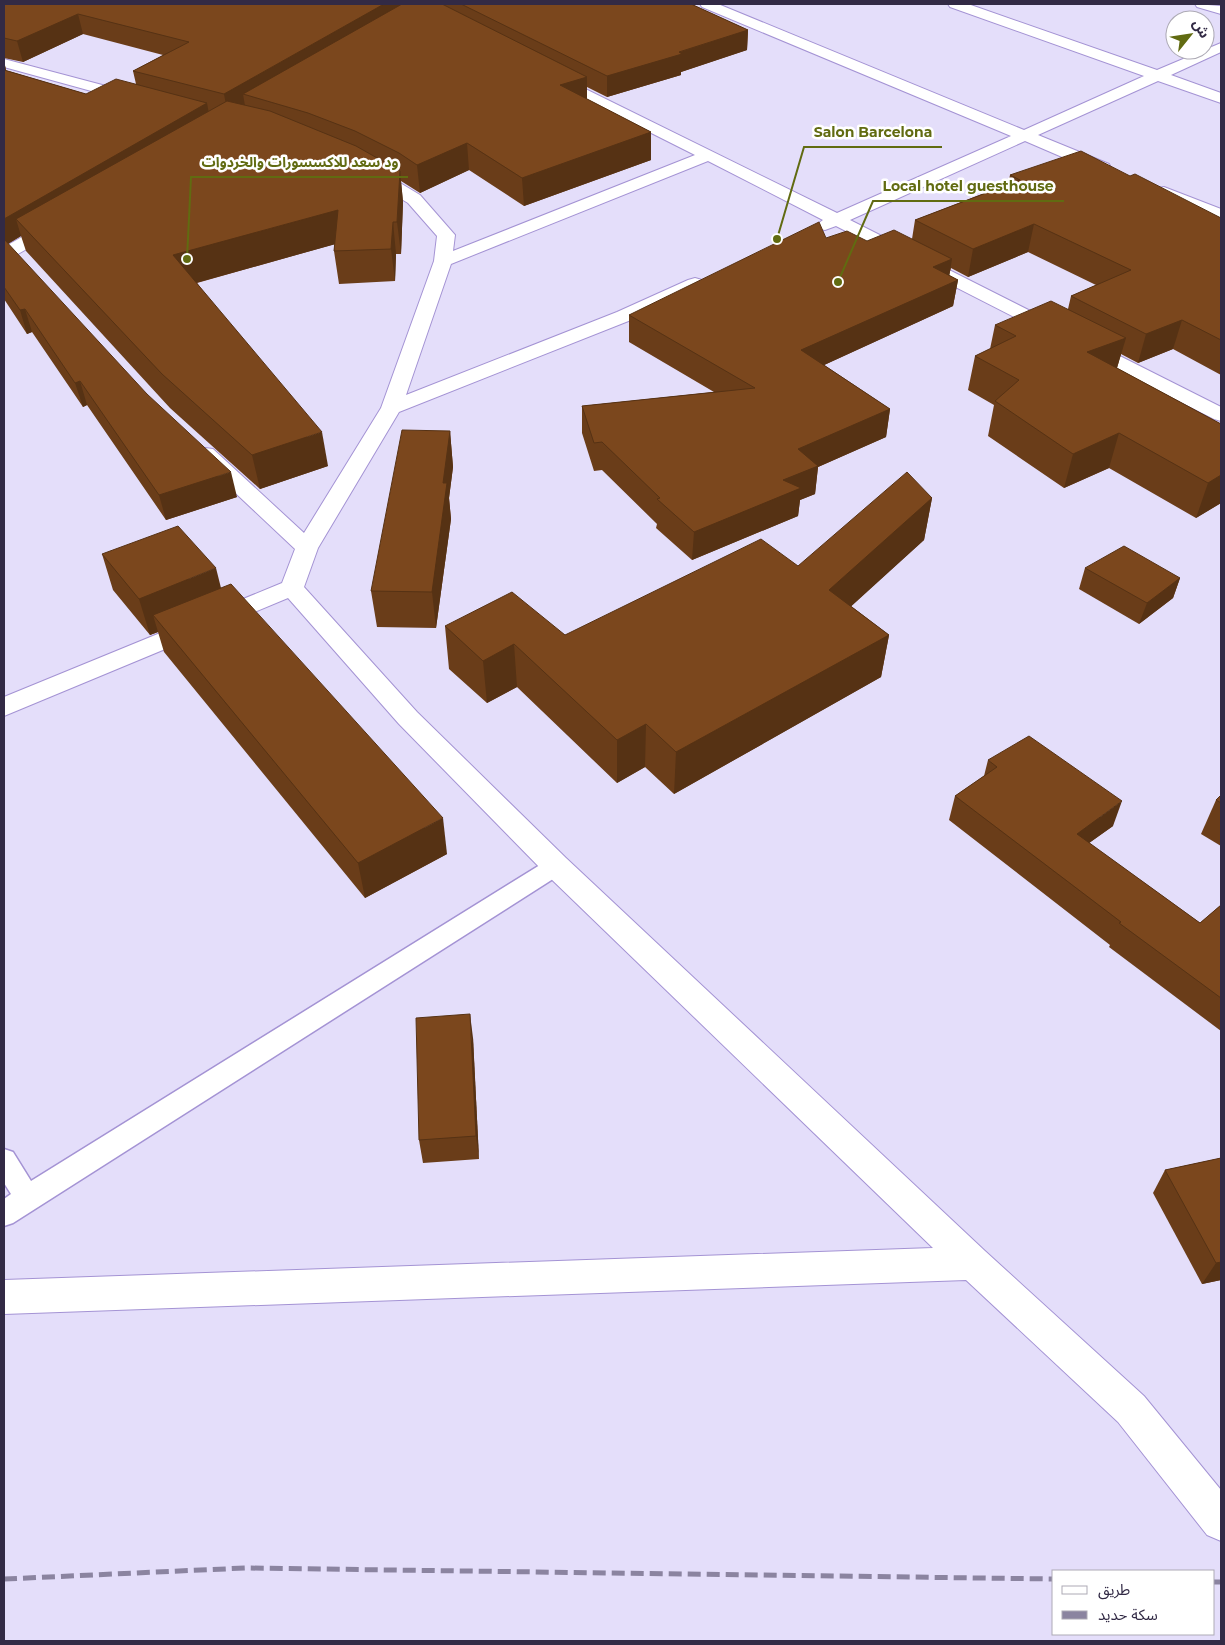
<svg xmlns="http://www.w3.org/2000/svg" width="1225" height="1645" font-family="Montserrat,'Noto Sans Arabic',sans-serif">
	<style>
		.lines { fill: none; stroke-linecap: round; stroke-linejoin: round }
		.lane-casing { stroke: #a493d4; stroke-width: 3 }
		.street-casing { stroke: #a493d4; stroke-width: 2 }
		.lane { fill: #fff; fill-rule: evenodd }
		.street { fill: #fff; fill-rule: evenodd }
		.rail { stroke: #8b84a0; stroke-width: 5; stroke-dasharray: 13 6; stroke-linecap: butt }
		.wall { fill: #6a3d19 }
		.shaded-wall { fill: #563214 }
		.building { fill: #7b471d; stroke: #563214 }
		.leader { fill: none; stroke: #616b11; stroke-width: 2 }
		.callout-dot { fill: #616b11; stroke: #fff; stroke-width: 2 }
		.callout-label { font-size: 14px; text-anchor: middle; font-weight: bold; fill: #616b11; stroke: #fff; stroke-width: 5; stroke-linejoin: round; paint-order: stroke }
	</style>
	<rect width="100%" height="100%" fill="#e4defa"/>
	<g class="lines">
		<defs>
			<polygon id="lane" points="556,858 564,860 567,866 564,872 13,1223 4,1226 4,1199 11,1194 4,1183 4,1149 13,1152 31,1181 548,860"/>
			<g id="street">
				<polygon points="700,4 718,4 1024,130 1144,76 950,7 948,4 968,4 1157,70 1221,43 1221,52 1171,75 1221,93 1221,103 1158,81 1038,135 1109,164 1111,168 1109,172 1097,172 1025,141 850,220 1221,407 1221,421 1214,419 836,226 825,230 819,229 816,225 823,220 708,161 451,264 406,395 617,312 688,280 695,278 702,280 704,284 702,288 631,320 399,412 318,548 304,587 417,712 566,858 985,1251 1144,1396 1221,1490 1221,1541 1207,1535 1118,1422 966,1280 4,1314 4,1280 933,1248 546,874 399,724 288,598 4,716 4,697 282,583 295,549 194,454 197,449 205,448 213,449 304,533 381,408 434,261 437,236 408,203 365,177 363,173 365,169 377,169 420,195 455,235 453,251 695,155 550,82 547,79 550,76 555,74 837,213 1011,136 702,7"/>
				<polygon points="1195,4 1221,6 1221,14 1197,7"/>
				<polygon points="4,59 140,95 143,98 140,101 135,103 4,67"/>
				<polygon points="1164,187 1221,209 1221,220 1158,196 1155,192 1158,188"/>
				<polygon points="56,220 62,221 65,225 62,229 18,254 12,255 6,254 4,251 6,246 50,221"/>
			</g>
		</defs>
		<use href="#lane" class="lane-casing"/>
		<use href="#street" class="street-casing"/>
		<use href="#lane" class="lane"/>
		<use href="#street" class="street"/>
		<g class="rail">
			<polyline points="4,1579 245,1568 1054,1579"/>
			<polyline points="1214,1582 1221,1582"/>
		</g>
	</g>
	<g class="wall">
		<polygon points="4,4 691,4 748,30 747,50 681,72 681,75 607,97 587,87 587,99 651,132 651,160 524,206 469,170 420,193 401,181 403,202 401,254 396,254 395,281 339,284 334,251 335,244 197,283 328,466 260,489 170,408 26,251 21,236 8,244 237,497 166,520 87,405 83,407 32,332 27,334 4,299 4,61 6,70 5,70 86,94 136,84 133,71 163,55 83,34 23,62 4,58"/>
		<polygon points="1010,175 1130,176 1221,218 1221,375 1173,349 1138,363 1121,354 1117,368 1221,424 1221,503 1196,518 1109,468 1064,488 988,436 994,405 968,390 975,356 990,349 995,325 1068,309 1071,296 1096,285 1028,252 968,277 951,268 949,275 958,280 953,306 824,365 890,409 886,437 818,467 815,494 800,500 798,516 692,560 656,528 657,524 602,470 594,471 582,433 582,406 714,392 629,342 629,315 826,238 867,241 912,239 915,220 1008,184"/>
		<polygon points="450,431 453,467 449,498 451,519 436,628 377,627 371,591"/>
		<polygon points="932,498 924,540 851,606 889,635 881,677 674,794 645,767 617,783 517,687 487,703 449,669 445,626 565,635 798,566"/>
		<polygon points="102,554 221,588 447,854 365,898 164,652 158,632 150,635 113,590"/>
		<polygon points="1085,568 1180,578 1173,598 1139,624 1079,589"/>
		<polygon points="988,760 1113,826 1089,843 1200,923 1221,905 1221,1031 1109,947 1110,945 949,820 955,796 984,776"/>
		<polygon points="1221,795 1221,846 1201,834 1216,800"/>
		<polygon points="473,1038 479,1159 423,1163 419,1140"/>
		<polygon points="1221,1158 1221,1280 1202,1284 1153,1193 1165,1170"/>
	</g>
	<g class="shaded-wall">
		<polygon points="384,4 408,4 243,94 245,106 228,116 224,94"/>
		<polygon points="78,14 83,34 23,62 17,41"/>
		<polygon points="748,30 747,50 681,72 681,75 607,97 607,76"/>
		<polygon points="4,61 6,70 4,71"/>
		<polygon points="587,77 587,103 560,85"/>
		<polygon points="207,103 211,125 16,219 21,236 4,246 4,219"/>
		<polygon points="651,132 651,160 524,206 522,178"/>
		<polygon points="467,143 469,170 420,193 417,165"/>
		<polygon points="400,171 403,202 401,254 397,222"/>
		<polygon points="338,210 343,242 181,287 173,255"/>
		<polygon points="393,222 396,254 395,281 391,249"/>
		<polygon points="1034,224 1028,252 968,277 973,249"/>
		<polygon points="952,259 948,284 958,280 953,306 798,377 801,350 933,267"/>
		<polygon points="25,309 32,332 27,334 20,310"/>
		<polygon points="1182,320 1173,349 1138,363 1146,334"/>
		<polygon points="1126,338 1116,371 1087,352"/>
		<polygon points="80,381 87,405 83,407 75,383"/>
		<polygon points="890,409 886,437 818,467 815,494 800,500 798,516 692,560 694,532 783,480 798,449"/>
		<polygon points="450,431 453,467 449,498 451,519 436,628 432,592 443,483"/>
		<polygon points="322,432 328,466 260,489 252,455"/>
		<polygon points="1119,433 1109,468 1064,488 1073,454"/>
		<polygon points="231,472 237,497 166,520 159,495"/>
		<polygon points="1221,475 1221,503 1196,518 1208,483"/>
		<polygon points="932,498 924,540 823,632 829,590"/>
		<polygon points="216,568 225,604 153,615 158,632 150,635 139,599"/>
		<polygon points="1180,578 1173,598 1139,624 1147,603"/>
		<polygon points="889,635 881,677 674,794 676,752"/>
		<polygon points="514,644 517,687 487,703 483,661"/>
		<polygon points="646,724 645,767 617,783 617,740"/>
		<polygon points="1122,801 1113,826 1068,858 1077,834"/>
		<polygon points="443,818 447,854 365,898 358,863"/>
		<polygon points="470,1014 473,1038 479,1159 476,1136"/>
		<polygon points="1221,1262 1221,1280 1202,1284 1216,1263"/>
	</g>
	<g class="building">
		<polygon points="4,4 384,4 224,94 133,71 189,42 78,14 17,41 4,38"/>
		<polygon points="402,4 442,4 587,77 560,85 651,132 522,178 467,143 417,165 399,153 355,131 308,113 243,94"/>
		<polygon points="461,4 691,4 748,30 679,52 682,54 607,76"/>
		<polygon points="4,70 86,94 116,79 207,103 4,219"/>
		<polygon points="227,101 270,111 356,146 400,171 397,222 393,222 391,249 334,251 338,210 173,255 322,432 252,455 162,374 16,219"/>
		<polygon points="1081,151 1130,176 1135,174 1221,218 1221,340 1182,320 1146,334 1071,296 1131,270 1034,224 973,249 915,220 1020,180 1010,175"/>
		<polygon points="819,222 826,238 847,231 867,241 894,230 952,259 933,267 958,280 801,350 890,409 798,449 818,466 783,480 801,488 694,532 657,499 660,498 602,442 594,443 582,406 755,388 629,315"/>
		<polygon points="4,239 147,394 231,472 159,495 80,381 75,383 25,309 20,310 4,287"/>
		<polygon points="1051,301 1126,338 1087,352 1221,424 1221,475 1208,483 1119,433 1073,454 995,401 1019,380 975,356 1016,336 995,325"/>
		<polygon points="402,430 450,431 443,483 447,483 432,592 371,591"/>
		<polygon points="907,472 932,498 829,590 889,635 676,752 646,724 617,740 514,644 483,661 445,626 512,592 565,635 761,539 798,566"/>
		<polygon points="178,526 216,568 139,599 102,554"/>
		<polygon points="1124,546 1180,578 1147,603 1085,568"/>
		<polygon points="231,584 443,818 358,863 153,615"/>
		<polygon points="1029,736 1122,801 1077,834 1200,923 1221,905 1221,998 1119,923 1121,922 955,796 997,767 988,760"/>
		<polygon points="1221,795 1221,803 1216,800"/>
		<polygon points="470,1014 476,1136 419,1140 416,1018"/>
		<polygon points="1221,1158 1221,1262 1216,1263 1165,1170"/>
	</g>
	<path class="leader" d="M777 239L804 147H942M187 259L191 177H408M838 282L873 201H1064"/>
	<g class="callout-dot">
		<circle cx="777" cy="239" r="5"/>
		<circle cx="187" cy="259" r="5"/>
		<circle cx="838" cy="282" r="5"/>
	</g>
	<g class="callout-label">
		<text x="873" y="137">Salon Barcelona</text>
		<text x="300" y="167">ود سعد للاكسسورات والخردوات</text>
		<text x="968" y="191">Local hotel guesthouse</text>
	</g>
	<rect width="1225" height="1645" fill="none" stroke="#322a45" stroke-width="10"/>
	<rect x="1052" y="1570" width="162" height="65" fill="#ffffff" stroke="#adaab5"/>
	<rect x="1062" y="1586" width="25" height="8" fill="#ffffff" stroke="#adaab5"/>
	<text x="1098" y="1595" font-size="15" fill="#322a45">طريق</text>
	<rect x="1062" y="1611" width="25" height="8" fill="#8b84a0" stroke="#adaab5"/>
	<text x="1098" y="1620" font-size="15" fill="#322a45">سكة حديد</text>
	<g transform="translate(1190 35) rotate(60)"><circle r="24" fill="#ffffff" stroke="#adaab5"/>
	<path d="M0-4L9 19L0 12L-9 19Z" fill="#616b11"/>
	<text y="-8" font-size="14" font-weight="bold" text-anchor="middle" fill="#322a45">ش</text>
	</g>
</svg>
